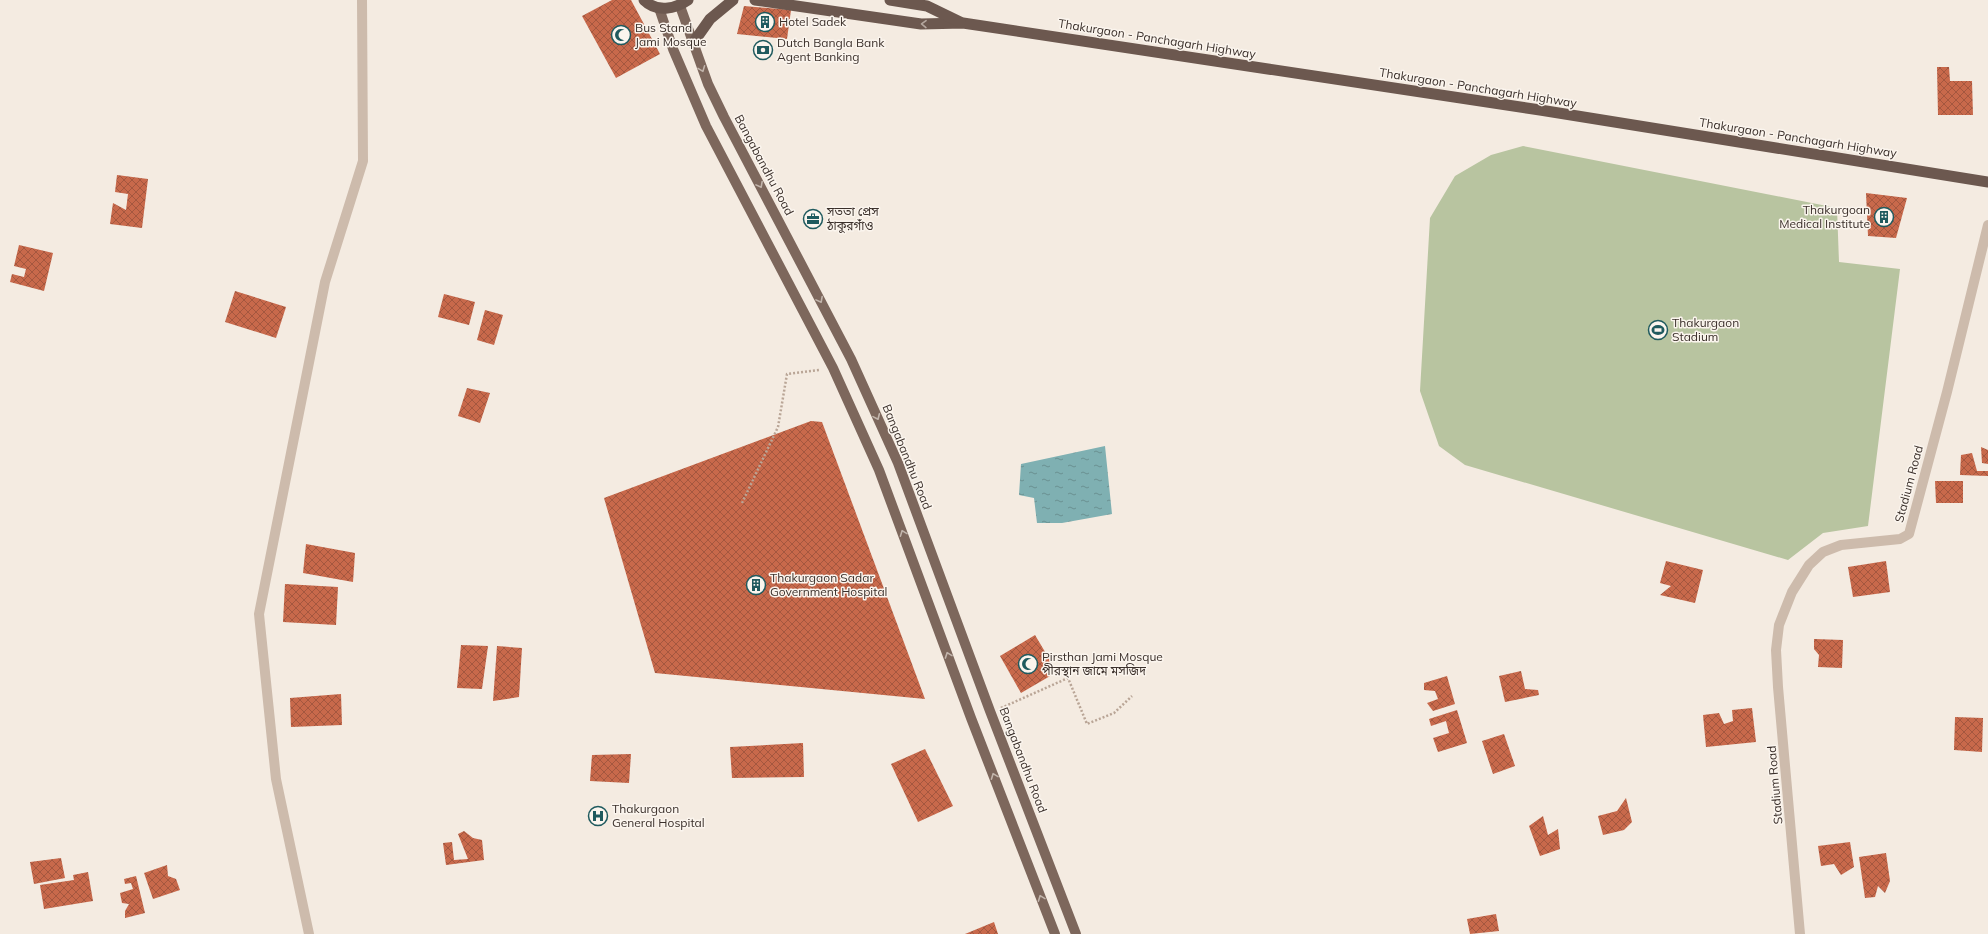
<svg xmlns="http://www.w3.org/2000/svg" width="1988" height="934" font-family="Mulish,'Noto Sans Bengali',sans-serif">
	<style>
		.grass { fill: #b8c4a0 }
		.water { fill: url(#water-ripples) }
		.building { fill: url(#building-cross-hatch) }
		.lines { fill: none; stroke-linecap: round; stroke-linejoin: round }
		.path { stroke: #b9a596; stroke-width: 2.5; stroke-dasharray: 2 2; stroke-linecap: butt }
		.minor { stroke: #cdbbac; stroke-width: 10 }
		.primary { stroke: #7d675c; stroke-width: 10 }
		.trunk { stroke: #6c584f; stroke-width: 11 }
		.oneway { stroke: #b4a69e }
		.oneway2 { stroke: #c2b5ac }
		.labels { text-anchor: middle; stroke-width: 3; stroke-linejoin: round; paint-order: stroke }
		.poi-label { font-size: 12px; fill: #3b302b; stroke: #fbf5ee; text-anchor: start }
		.street-label { font-size: 12px; fill: #3b302b; stroke: #fbf5ee }
	</style>
	<defs>
		<pattern id="water-ripples" width="26" height="14" patternUnits="userSpaceOnUse"><rect width="26" height="14" fill="#7fb0b2"/><path d="M2 4q2-2 4 0t4 0M15 11q2-2 4 0t4 0" fill="none" stroke="#699091"/></pattern>
		<pattern id="building-cross-hatch" width="8" height="8" patternUnits="userSpaceOnUse"><rect width="8" height="8" fill="#c8694b"/><path d="M0 0l8 8M0 8l8-8" fill="none" stroke="#a4573f"/></pattern>
	</defs>
	<rect width="100%" height="100%" fill="#f4ebe1"/>
	<polygon class="grass" points="1523,146 1837,208 1839,262 1900,269 1868,526 1823,533 1788,560 1465,465 1439,446 1420,391 1430,218 1455,176 1491,155"/>
	<polygon class="water" points="1105,446 1112,514 1062,523 1037,523 1034,498 1019,495 1021,464"/>
	<g class="building">
		<polygon points="612,0 631,0 660,54 616,78 582,16"/>
		<polygon points="744,6 791,10 787,39 737,34"/>
		<polygon points="1937,67 1949,67 1950,81 1972,81 1973,115 1938,115"/>
		<polygon points="117,175 148,179 142,228 110,224 113,203 126,210 128,194 115,192"/>
		<polygon points="1866,193 1907,198 1896,238 1868,236"/>
		<polygon points="19,245 53,253 44,291 10,282 12,274 24,277 26,269 14,266"/>
		<polygon points="235,291 286,307 276,338 225,322"/>
		<polygon points="444,294 475,302 469,325 438,317"/>
		<polygon points="485,310 503,315 494,345 477,340"/>
		<polygon points="467,388 490,393 480,423 458,416"/>
		<polygon points="811,421 822,422 925,699 655,673 604,498"/>
		<polygon points="1981,447 1988,450 1988,464 1982,463"/>
		<polygon points="1972,453 1977,471 1988,471 1988,476 1960,475 1961,455"/>
		<polygon points="1935,481 1963,481 1963,503 1936,503"/>
		<polygon points="306,544 355,553 353,582 303,573"/>
		<polygon points="1666,561 1703,570 1695,603 1660,595 1671,586 1660,583"/>
		<polygon points="1886,561 1890,592 1853,597 1848,567"/>
		<polygon points="285,584 338,587 336,625 283,622"/>
		<polygon points="1035,635 1057,672 1021,693 1000,656"/>
		<polygon points="1814,639 1843,640 1842,668 1818,667 1819,655 1814,649"/>
		<polygon points="461,645 488,646 482,689 457,688"/>
		<polygon points="497,646 522,648 519,697 493,701"/>
		<polygon points="1521,671 1525,689 1538,690 1539,695 1505,702 1499,676"/>
		<polygon points="1447,676 1455,704 1433,711 1427,703 1438,699 1435,691 1424,690 1424,683"/>
		<polygon points="341,694 342,725 291,727 290,698"/>
		<polygon points="1752,708 1756,742 1706,747 1703,715 1719,713 1724,724 1733,721 1732,710"/>
		<polygon points="1457,710 1467,743 1438,752 1433,738 1449,733 1446,721 1431,726 1429,719"/>
		<polygon points="1955,717 1983,718 1982,752 1954,750"/>
		<polygon points="1504,734 1515,766 1493,774 1482,741"/>
		<polygon points="803,743 804,777 732,778 730,747"/>
		<polygon points="925,749 953,806 918,822 891,764"/>
		<polygon points="631,754 629,783 590,781 592,755"/>
		<polygon points="1626,798 1632,822 1624,830 1603,835 1598,816 1617,811"/>
		<polygon points="1543,816 1548,835 1558,829 1560,849 1540,856 1529,826"/>
		<polygon points="464,831 473,838 482,840 484,860 446,865 443,843 452,842 454,860 468,859 458,834"/>
		<polygon points="1850,842 1854,867 1841,875 1834,864 1821,866 1818,846"/>
		<polygon points="1886,853 1890,881 1885,893 1878,886 1875,897 1865,898 1859,857"/>
		<polygon points="61,858 65,878 34,884 30,862"/>
		<polygon points="167,865 168,876 176,879 180,890 153,899 144,873"/>
		<polygon points="88,872 93,901 44,909 40,885 74,880 73,875"/>
		<polygon points="136,876 145,913 125,918 125,911 129,904 122,903 120,893 133,889 131,883 125,884 124,879"/>
		<polygon points="1496,914 1499,931 1470,934 1467,919"/>
		<polygon points="994,922 998,934 965,934"/>
	</g>
	<g class="lines">
		<g class="path">
			<polyline points="742,503 778,427 787,374 819,370"/>
			<polyline points="1001,708 1068,678 1087,724 1114,713 1132,696"/>
		</g>
		<g class="minor">
			<polyline points="309,934 276,779 259,614 325,282 363,161 362,0"/>
			<polyline points="1800,934 1778,687 1776,650 1779,625 1792,592 1809,565 1823,552 1841,545 1900,539 1909,534 1947,392 1988,225"/>
		</g>
		<g class="primary">
			<polyline points="680,6 708,84 724,117 851,359 898,463 990,711 1076,934"/>
			<polyline points="659,8 673,49 706,126 833,368 879,470 971,718 1055,934"/>
		</g>
		<g class="trunk">
			<path d="M 644,0 C 657,13 675,9 688,0"/>
			<polyline points="755,0 921,24 963,23 1540,110 1988,182"/>
			<polyline points="890,0 927,6 960,22"/>
			<polyline points="693,43 710,19 733,0"/>
		</g>
	</g>
	<defs><path id="oneway-chevron" d="M-2-3.5L2.5 0L-2 3.5" fill="none" stroke-width="1.6" stroke-linecap="round" stroke-linejoin="round"/></defs>
	<use class="oneway" href="#oneway-chevron" transform="translate(924 24) rotate(-179)"/>
	<g class="oneway2">
		<use href="#oneway-chevron" transform="translate(702 69) rotate(69)"/>
		<use href="#oneway-chevron" transform="translate(760 185) rotate(62)"/>
		<use href="#oneway-chevron" transform="translate(820 300) rotate(62)"/>
		<use href="#oneway-chevron" transform="translate(877 417) rotate(66)"/>
		<use href="#oneway-chevron" transform="translate(903 533) rotate(-111)"/>
		<use href="#oneway-chevron" transform="translate(948 655) rotate(-110)"/>
		<use href="#oneway-chevron" transform="translate(994 776) rotate(-111)"/>
		<use href="#oneway-chevron" transform="translate(1041 898) rotate(-111)"/>
	</g>
	<defs>
		<symbol id="building-ring" viewBox="-11 -11 22 22"><circle r="9.5" fill="#fbf5ee" stroke="#1f5a5e" stroke-width="1.5"/><path d="M-4-6H4V6H1V3H-1V6H-4ZM-2.5-4.3h1.7v1.8h-1.7ZM.8-4.3h1.7v1.8H.8ZM-2.5-1h1.7V.8h-1.7ZM.8-1h1.7V.8H.8Z" fill="#1f5a5e"/></symbol>
		<symbol id="mosque-ring" viewBox="-11 -11 22 22"><circle r="9.5" fill="#fbf5ee" stroke="#1f5a5e" stroke-width="1.5"/><path d="M3.5-4.9A6 6 0 1 0 3.5 4.9A5 5 0 1 1 3.5-4.9Z" fill="#1f5a5e"/></symbol>
		<symbol id="bank-ring" viewBox="-11 -11 22 22"><circle r="9.5" fill="#fbf5ee" stroke="#1f5a5e" stroke-width="1.5"/><path d="M-6-4H6V4H-6ZM0-2.3a2.3 2.3 0 1 0 0 4.6a2.3 2.3 0 1 0 0-4.6Z" fill="#1f5a5e"/></symbol>
		<symbol id="office-ring" viewBox="-11 -11 22 22"><circle r="9.5" fill="#fbf5ee" stroke="#1f5a5e" stroke-width="1.5"/><path d="M-6-3h4V-5.5h4V-3h4V5H-6ZM-1-4.5V-3h2v-1.5ZM-6 0V1H6V0Z" fill="#1f5a5e"/></symbol>
		<symbol id="stadium-ring" viewBox="-11 -11 22 22"><circle r="9.5" fill="#fbf5ee" stroke="#1f5a5e" stroke-width="1.5"/><path d="M0-5a6.5 5 0 1 0 0 10a6.5 5 0 1 0 0-10ZM-3.5-1.8h7v3.6h-7Z" fill="#1f5a5e"/></symbol>
		<symbol id="hospital-ring" viewBox="-11 -11 22 22"><circle r="9.5" fill="#fbf5ee" stroke="#1f5a5e" stroke-width="1.5"/><path d="M-5-5h3v3.5h4V-5h3V5h-3V1.5h-4V5h-3Z" fill="#1f5a5e"/></symbol>
	</defs>
	<g fill-rule="evenodd">
		<use href="#building-ring" x="754" y="11" width="22" height="22"/>
		<use href="#mosque-ring" x="610" y="24" width="22" height="22"/>
		<use href="#bank-ring" x="752" y="39" width="22" height="22"/>
		<use href="#building-ring" x="1873" y="206" width="22" height="22"/>
		<use href="#office-ring" x="802" y="208" width="22" height="22"/>
		<use href="#stadium-ring" x="1647" y="319" width="22" height="22"/>
		<use href="#building-ring" x="745" y="574" width="22" height="22"/>
		<use href="#mosque-ring" x="1017" y="653" width="22" height="22"/>
		<use href="#hospital-ring" x="587" y="805" width="22" height="22"/>
	</g>
	<g class="labels">
		<g class="poi-label">
			<text x="779" y="26">Hotel Sadek</text>
			<text x="635" y="32">Bus Stand<tspan x="635" dy="14">Jami Mosque</tspan></text>
			<text x="777" y="47">Dutch Bangla Bank<tspan x="777" dy="14">Agent Banking</tspan></text>
			<text x="1870" y="214" text-anchor="end">Thakurgoan<tspan x="1870" dy="14">Medical Institute</tspan></text>
			<text x="827" y="216">সততা প্রেস<tspan x="827" dy="14">ঠাকুরগাঁও</tspan></text>
			<text x="1672" y="327">Thakurgaon<tspan x="1672" dy="14">Stadium</tspan></text>
			<text x="770" y="582">Thakurgaon Sadar<tspan x="770" dy="14">Government Hospital</tspan></text>
			<text x="1042" y="661">Pirsthan Jami Mosque<tspan x="1042" dy="14">পীরস্থান জামে মসজিদ</tspan></text>
			<text x="612" y="813">Thakurgaon<tspan x="612" dy="14">General Hospital</tspan></text>
		</g>
		<g class="street-label">
			<text transform="translate(1157 39) rotate(9)" y="4">Thakurgaon - Panchagarh Highway</text>
			<text transform="translate(1478 88) rotate(9)" y="4">Thakurgaon - Panchagarh Highway</text>
			<text transform="translate(1798 138) rotate(9)" y="4">Thakurgaon - Panchagarh Highway</text>
			<text transform="translate(764 165) rotate(62)" y="4">Bangabandhu Road</text>
			<text transform="translate(907 457) rotate(68)" y="4">Bangabandhu Road</text>
			<text transform="translate(1909 484) rotate(-75)" y="4">Stadium Road</text>
			<text transform="translate(1023 760) rotate(69)" y="4">Bangabandhu Road</text>
			<text transform="translate(1775 785) rotate(-95)" y="4">Stadium Road</text>
		</g>
	</g>
</svg>
